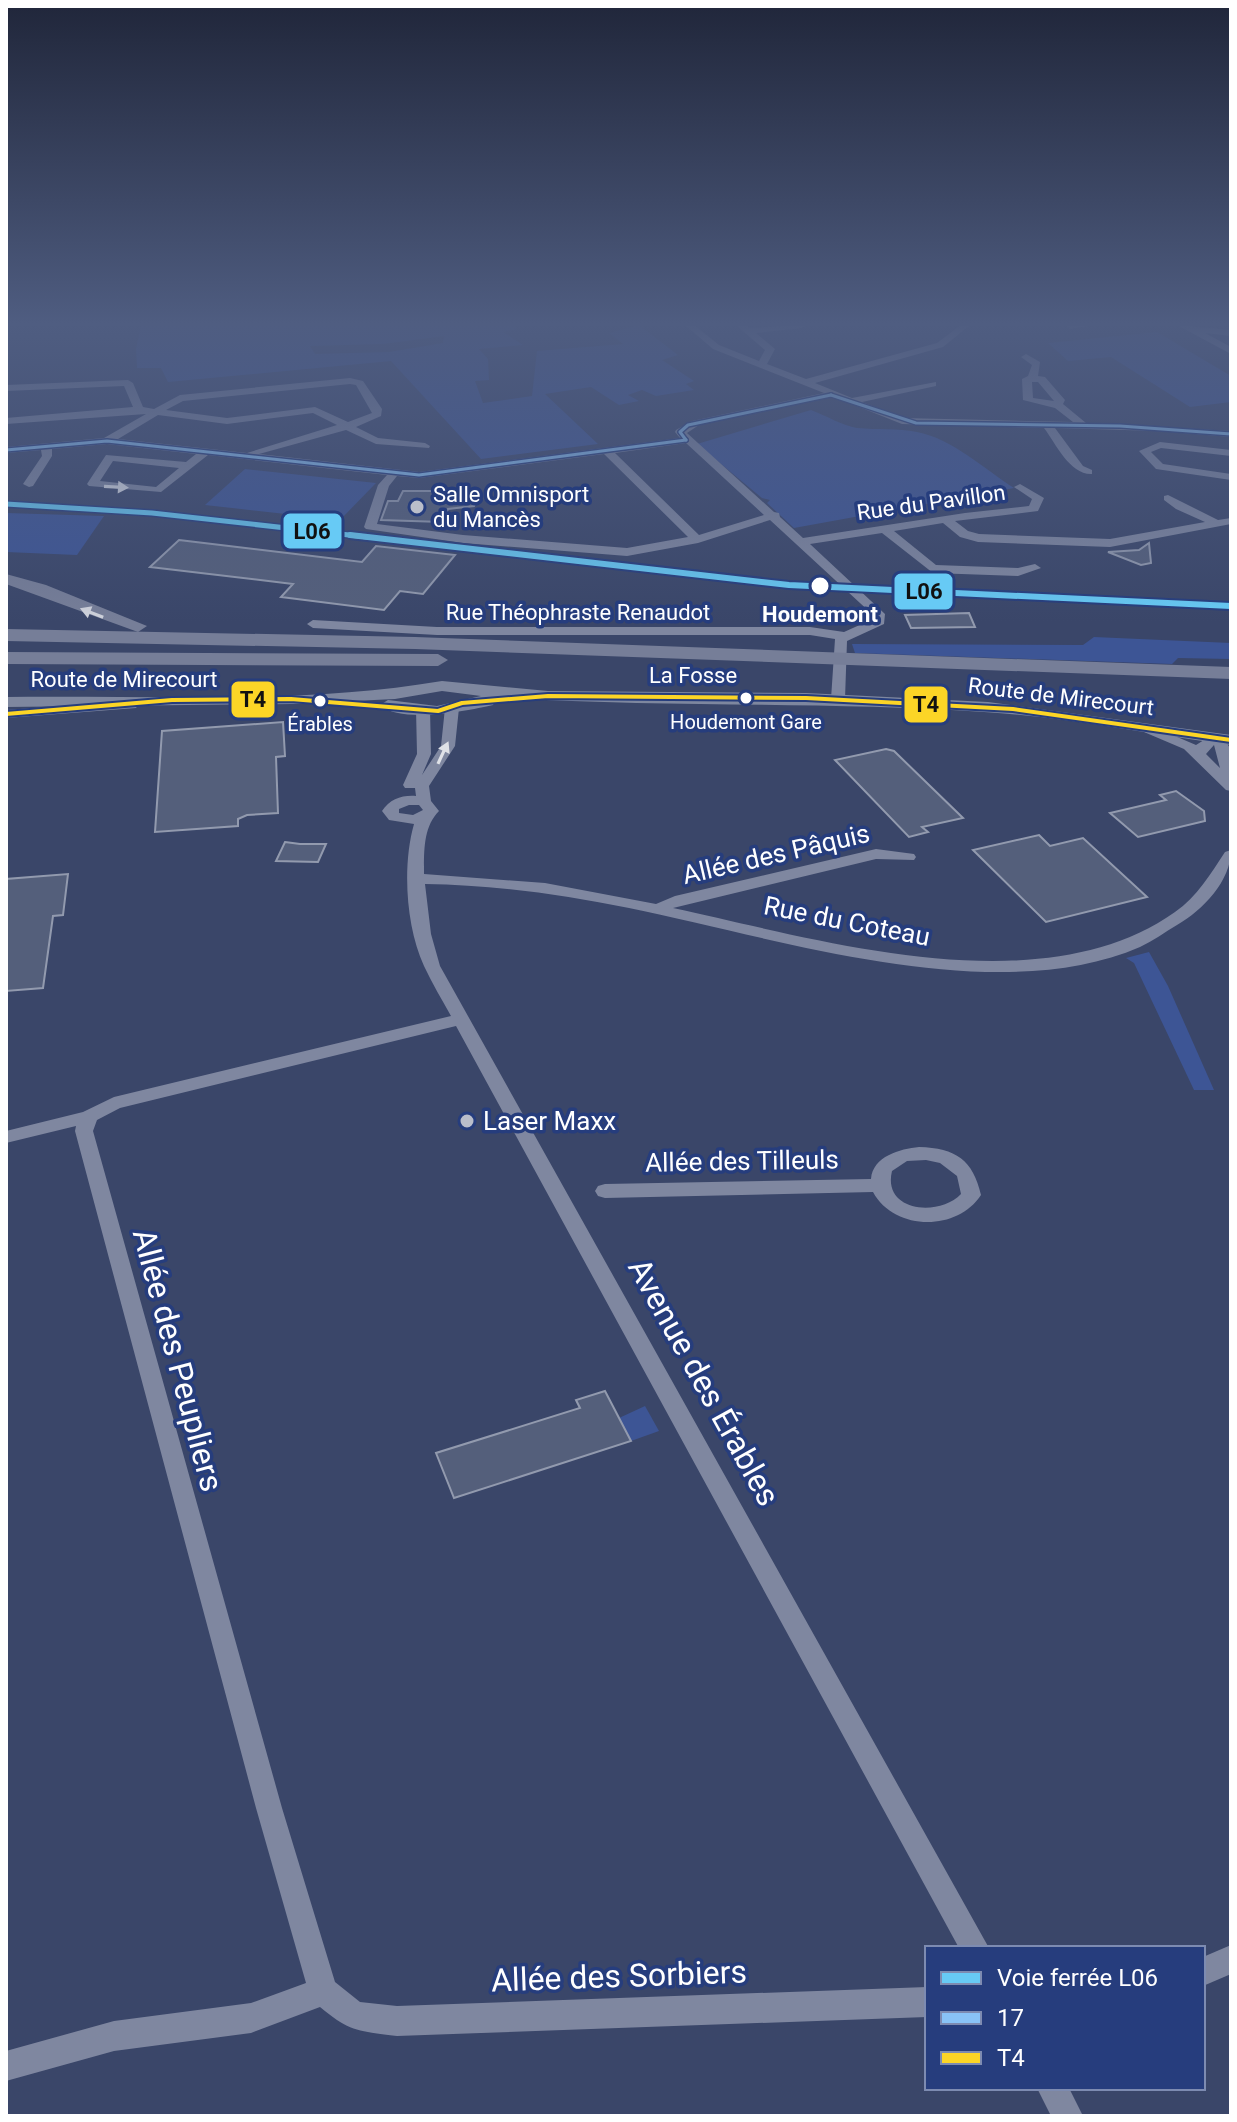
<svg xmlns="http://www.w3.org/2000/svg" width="1237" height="2122" font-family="Roboto,sans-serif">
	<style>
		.green { fill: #3d5595; fill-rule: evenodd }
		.building { fill: #545f7b; stroke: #929aae; stroke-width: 2 }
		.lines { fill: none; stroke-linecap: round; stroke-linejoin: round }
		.minor { fill: #7f87a0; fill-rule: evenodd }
		.major { fill: #7e879f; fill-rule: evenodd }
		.highway { fill: #767e98; fill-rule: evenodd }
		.bus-1-casing { stroke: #263d7d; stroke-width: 6 }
		.bus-2-casing { stroke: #263d7d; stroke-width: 8 }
		.bus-1 { stroke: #89c3f6; stroke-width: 3 }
		.bus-2 { stroke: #fcd526; stroke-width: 4 }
		.rail-1-far1-casing { stroke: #263d7d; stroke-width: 8 }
		.rail-1-casing { stroke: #263d7d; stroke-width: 10 }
		.rail-1-far1 { stroke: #67caf5; stroke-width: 5 }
		.rail-1 { stroke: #67caf5; stroke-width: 6 }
		.oneway { fill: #dfe1e7 }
		.oneway2 { fill: #cfd2db }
		.poi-dot { fill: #babeca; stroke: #263d7d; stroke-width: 3 }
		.stop-dot { fill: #fff; stroke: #263d7d; stroke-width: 3 }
		.labels { text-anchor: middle; stroke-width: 7; stroke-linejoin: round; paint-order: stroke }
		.far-bus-label { font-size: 20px; fill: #fff; stroke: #263d7d }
		.far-poi-label { font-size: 22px; fill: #fff; stroke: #263d7d; text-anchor: start }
		.far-street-label { font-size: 22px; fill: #fff; stroke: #263d7d }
		.far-stop-label { font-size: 22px; font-weight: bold; fill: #fff; stroke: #263d7d }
		.street-label { font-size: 26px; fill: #fff; stroke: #263d7d }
		.poi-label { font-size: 26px; fill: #fff; stroke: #263d7d; text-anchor: start }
		.near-street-label { font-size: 32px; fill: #fff; stroke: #263d7d }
		.line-badge { stroke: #263d7d; stroke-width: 3 }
		.pale-badge-label { font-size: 22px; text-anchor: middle; font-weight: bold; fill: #111 }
	</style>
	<rect width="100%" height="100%" fill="#3a4669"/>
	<g class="green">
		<path d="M 141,325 L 510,325 L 517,329 L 503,332 L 523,345 L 479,349 L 488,359 L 489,380 L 475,381 L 483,403 L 532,396 L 537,351 L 623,344 L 609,333 L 639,325 L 678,355 L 662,360 L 694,381 L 686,384 L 694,390 L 656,396 L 642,390 L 628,395 L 639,401 L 619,405 L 591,387 L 545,394 L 598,444 L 481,459 L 391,361 L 168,382 L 161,368 L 137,368 L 136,349 ZM 444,336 L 443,343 L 389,352 L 315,354 L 310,346 L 383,344 Z"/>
		<polygon points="1157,332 1231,376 1231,402 1190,407 1111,357 1068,361 1048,343"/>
		<path d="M 811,410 C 825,415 843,426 857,428 C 877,430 898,428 917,432 C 951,438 986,470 1014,488 L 794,528 L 767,503 L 770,500 L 762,498 L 697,444 Z"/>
		<polygon points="245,469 376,483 340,520 205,505"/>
		<polygon points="6,513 104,516 77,555 6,552"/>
		<polygon points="1094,637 1231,643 1231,659 1178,658 1172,664 855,653 852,644 1083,645"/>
		<polygon points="1149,952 1168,986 1214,1090 1194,1090 1134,963 1126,958"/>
		<polygon points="645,1406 659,1431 631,1441 619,1418"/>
	</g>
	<g class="building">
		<polygon points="403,491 430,491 479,493 474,506 448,509 442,522 381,520 388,501 398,501"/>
		<polygon points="179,540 362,562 376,546 455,555 423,594 400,591 384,610 281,597 293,584 150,567"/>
		<polygon points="1149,543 1151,563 1141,565 1108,552 1139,550"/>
		<polygon points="969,613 975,627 911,628 905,615"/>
		<polygon points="283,722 285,756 276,757 278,813 247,815 238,819 238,826 155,832 162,731"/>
		<polygon points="886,749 894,751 963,818 922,827 928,832 909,837 835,760"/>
		<polygon points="1176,791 1204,811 1205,821 1138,837 1110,813 1166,800 1160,795"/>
		<polygon points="1039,835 1050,846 1083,838 1147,897 1046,922 973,850"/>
		<polygon points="285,842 300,844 326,844 318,862 276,861"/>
		<polygon points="68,874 63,915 53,916 43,988 6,991 6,879"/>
		<polygon points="605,1391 631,1441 454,1498 436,1453 580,1408 576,1400"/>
	</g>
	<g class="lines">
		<g class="minor">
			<path d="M 685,325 L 694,325 L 719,345 L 759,361 L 765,350 L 736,325 L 745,325 L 750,328 L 806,325 L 802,328 L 756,333 L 775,349 L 767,364 L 806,379 L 937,343 L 961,325 L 970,325 L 943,347 L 815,383 L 852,398 L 936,382 L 936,386 L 862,402 L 903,418 L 1073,422 L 1055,408 L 1023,400 L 1022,379 L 1028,376 L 1032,365 L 1021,357 L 1026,354 L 1040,362 L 1038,376 L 1045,377 L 1065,400 L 1063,404 L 1086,423 L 1231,431 L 1231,437 L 1159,431 L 1055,428 L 1083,466 L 1092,470 L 1092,474 C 1070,475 1056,444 1044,428 L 902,424 L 834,397 L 699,425 L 687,433 L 774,512 L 779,513 L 780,517 L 803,538 L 965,513 L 1029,506 L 1032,499 L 1014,487 L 1020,484 L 1044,498 L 1038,511 L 955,521 L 968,531 L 979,534 L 1110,539 L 1205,522 L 1176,509 L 1164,500 L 1164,496 L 1168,495 L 1218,520 L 1231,518 L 1231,524 L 1110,547 L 978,542 L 960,537 L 943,523 L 894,531 L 936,565 L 1018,568 L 1035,564 L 1041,568 L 1018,576 L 933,573 L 882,533 L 810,544 L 885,614 L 884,624 L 847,641 L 845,699 L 838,703 L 831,699 L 835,639 L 810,635 L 437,635 L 313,628 L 307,624 L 313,620 L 437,627 L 810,627 L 844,632 L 873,619 L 873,615 L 770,520 L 698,543 L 627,556 L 463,543 L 366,529 L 364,527 L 378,485 L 387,475 L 208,455 L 161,492 L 89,486 L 87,484 L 106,455 L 186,462 L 196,454 L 107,444 L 52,449 L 52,456 L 33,486 L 29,487 L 23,484 L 42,456 L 41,450 L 6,453 L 6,447 L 104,438 L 146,414 L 6,424 L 6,418 L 133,407 L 124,386 L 6,391 L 6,385 L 128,380 L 133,383 L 143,407 L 154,409 L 180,395 L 350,378 L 363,381 L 382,409 L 381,416 L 356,427 L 378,438 L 425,443 L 430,446 L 429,448 L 376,444 L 346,430 L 259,454 L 419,472 L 680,438 L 675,432 L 676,430 L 692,421 L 824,393 L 713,349 ZM 1032,382 L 1038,382 L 1054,401 L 1033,398 ZM 350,384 L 356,385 L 372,413 L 348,422 L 315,407 L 227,418 L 166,410 L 183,401 ZM 313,413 L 337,425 L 247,453 L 118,439 L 158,415 L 227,424 ZM 686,443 L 764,515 L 699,535 L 615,453 ZM 604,454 L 688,537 L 627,548 L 463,535 L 377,524 L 389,486 L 397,476 L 419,478 ZM 113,461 L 179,468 L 156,487 L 100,481 Z"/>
			<polygon points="1066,325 1093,325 1070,329"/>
			<polygon points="1177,325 1231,330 1231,336 1205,333 1231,347 1231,354"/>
			<polygon points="1160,442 1231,450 1231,456 1161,448 1151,452 1163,464 1231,474 1231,480 1156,469 1139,451"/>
			<polygon points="131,701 138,705 136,708 6,718 6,710"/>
			<path d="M 452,704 L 459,708 L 455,746 L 429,786 L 431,801 L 439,811 C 423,827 424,852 424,874 L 545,883 L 656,904 L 675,896 L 876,849 L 914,854 L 916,857 L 914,860 L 876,859 L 673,908 C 822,940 1041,1007 1175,912 C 1197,897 1211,873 1225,852 L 1231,850 C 1231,881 1203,910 1177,925 C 1165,932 1153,941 1140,947 C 995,1010 777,938 629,908 C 561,894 494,885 425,884 L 431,934 L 440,966 L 989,1948 L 959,1948 L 456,1026 L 120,1108 L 97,1120 L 93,1131 L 282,1808 L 335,1982 L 360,2002 L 397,2006 L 927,1987 L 927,2017 L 397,2036 C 358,2031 350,2032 320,2007 L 251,2033 L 114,2051 L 6,2081 L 6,2051 L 114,2021 L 251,2003 L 306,1983 L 256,1808 L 75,1131 L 76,1126 L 6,1143 L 6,1131 L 83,1112 L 114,1097 L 451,1016 C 442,1000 432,983 424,966 C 406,927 402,866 414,824 L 389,820 L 382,811 C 390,799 402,795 416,796 L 415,788 L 405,788 L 403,785 L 417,754 L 416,709 L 423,705 L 430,709 L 431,754 L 422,775 L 441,746 L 445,708 ZM 409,805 L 419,805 L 423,810 L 413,815 L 399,813 L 399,809 Z"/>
			<path d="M 1149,725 L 1196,745 L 1212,735 L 1222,735 L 1231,750 L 1231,791 L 1226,790 L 1184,749 L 1144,732 L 1142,729 ZM 1214,745 L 1220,768 L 1206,754 Z"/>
			<path d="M 919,1147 C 956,1148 973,1160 981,1195 C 957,1232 894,1231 873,1192 L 605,1198 L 598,1196 L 595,1191 L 598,1186 L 605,1184 L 871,1179 C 873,1156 900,1149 919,1147 ZM 926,1160 L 940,1163 L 957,1176 L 961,1194 C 939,1217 882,1212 892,1171 L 907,1161 Z"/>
			<polygon points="1231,1945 1231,1974 1203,1986 1203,1957"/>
			<polygon points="1037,2088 1069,2088 1083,2116 1051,2116"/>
		</g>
		<path class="major" d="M 442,681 L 548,691 L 806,693 L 988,702 L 1231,735 L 1231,745 C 1149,734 1066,717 984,712 C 820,701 656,708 492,697 L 495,701 L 493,705 C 467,711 401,724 380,705 L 388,700 L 437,706 L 481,696 L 442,691 L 395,699 L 291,704 L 6,707 L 6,697 C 149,695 301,705 442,681 Z"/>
		<g class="highway">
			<polygon points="6,574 46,585 147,626 138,632 6,584"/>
			<polygon points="6,629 415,637 1231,667 1231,679 415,649 6,641"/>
			<polygon points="6,652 438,654 448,660 438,666 6,664"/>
		</g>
		<defs>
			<g id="bus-1">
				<polyline points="831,395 916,423 1120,426 1231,434"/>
				<polyline points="686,440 680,432 688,425 831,395"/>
				<polyline points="6,450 107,441 419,475 686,440"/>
			</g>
			<polyline id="bus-2" points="6,714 172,700 291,699 438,711 462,703 548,696 806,698 1013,709 1231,740"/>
		</defs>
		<use href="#bus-1" class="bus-1-casing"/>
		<use href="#bus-2" class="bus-2-casing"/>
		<use href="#bus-1" class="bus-1"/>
		<use href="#bus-2" class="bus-2"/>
		<defs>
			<polyline id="rail-1-far1" points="6,504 152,513 367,537"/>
			<polyline id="rail-1" points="350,535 789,585 1231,606"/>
		</defs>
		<use href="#rail-1-far1" class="rail-1-far1-casing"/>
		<use href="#rail-1" class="rail-1-casing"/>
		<use href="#rail-1-far1" class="rail-1-far1"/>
		<use href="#rail-1" class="rail-1"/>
	</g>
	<defs><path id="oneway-solid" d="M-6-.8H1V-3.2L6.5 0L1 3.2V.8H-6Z" transform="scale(2)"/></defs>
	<g class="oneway">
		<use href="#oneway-solid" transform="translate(116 487) rotate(3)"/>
		<use href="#oneway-solid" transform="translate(443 753) rotate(-65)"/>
	</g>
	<use class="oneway2" href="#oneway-solid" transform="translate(92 613) rotate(-159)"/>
	<linearGradient id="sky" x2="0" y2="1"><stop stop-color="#20263a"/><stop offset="0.52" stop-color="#4f5d81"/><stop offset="1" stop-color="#4f5d81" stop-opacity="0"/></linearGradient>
	<rect width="1237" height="622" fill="url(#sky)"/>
	<g class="poi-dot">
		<circle cx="417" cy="507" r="8"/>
		<circle cx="467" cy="1121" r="8"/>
	</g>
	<g class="stop-dot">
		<circle cx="820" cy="586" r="10"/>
		<circle cx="746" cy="698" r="7"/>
		<circle cx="320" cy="701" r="7"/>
	</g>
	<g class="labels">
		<g class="far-bus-label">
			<text x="746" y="729">Houdemont Gare</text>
			<text x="320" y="731">Érables</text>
		</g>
		<g class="far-poi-label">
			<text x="433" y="502">Salle Omnisport<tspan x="433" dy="25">du Mancès</tspan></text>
		</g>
		<g class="far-street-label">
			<text transform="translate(931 502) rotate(-8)" y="8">Rue du Pavillon</text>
			<text x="578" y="620">Rue Théophraste Renaudot</text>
			<text x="693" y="683">La Fosse</text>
			<text x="124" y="687">Route de Mirecourt</text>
			<text transform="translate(1061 696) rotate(7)" y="8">Route de Mirecourt</text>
		</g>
		<g class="far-stop-label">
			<text x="820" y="622">Houdemont</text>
		</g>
		<g class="street-label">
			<text transform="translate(776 854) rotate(-13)" y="9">Allée des Pâquis</text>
			<text transform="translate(847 921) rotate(11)" y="9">Rue du Coteau</text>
			<text transform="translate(742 1161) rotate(-1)" y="9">Allée des Tilleuls</text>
		</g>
		<g class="poi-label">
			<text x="483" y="1130">Laser Maxx</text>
		</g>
		<g class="near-street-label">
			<text transform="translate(178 1360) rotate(75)" y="11">Allée des Peupliers</text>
			<text transform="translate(704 1382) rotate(61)" y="11">Avenue des Érables</text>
			<text transform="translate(619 1976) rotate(-2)" y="11">Allée des Sorbiers</text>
		</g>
	</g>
	<g class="line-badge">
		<rect x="282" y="512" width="61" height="38" rx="8" fill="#67caf5"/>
		<rect x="893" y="572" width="61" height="39" rx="8" fill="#67caf5"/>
		<rect x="230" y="680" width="46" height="39" rx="8" fill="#fcd526"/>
		<rect x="903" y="685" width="46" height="39" rx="8" fill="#fcd526"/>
	</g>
	<g class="pale-badge-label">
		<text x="312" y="539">L06</text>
		<text x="924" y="599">L06</text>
		<text x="253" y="707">T4</text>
		<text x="926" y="712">T4</text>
	</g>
	<rect width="1237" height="2122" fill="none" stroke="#ffffff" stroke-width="16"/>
	<rect x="925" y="1946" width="280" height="144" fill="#263d7d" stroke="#7d8bb1" stroke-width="2"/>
	<rect x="941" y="1972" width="40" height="12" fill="#67caf5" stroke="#7d8bb1" stroke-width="2"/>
	<text x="997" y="1986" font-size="24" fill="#ffffff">Voie ferrée L06</text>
	<rect x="941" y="2012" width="40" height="12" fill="#89c3f6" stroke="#7d8bb1" stroke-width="2"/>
	<text x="997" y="2026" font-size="24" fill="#ffffff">17</text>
	<rect x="941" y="2052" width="40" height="12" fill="#fcd526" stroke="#7d8bb1" stroke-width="2"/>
	<text x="997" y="2066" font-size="24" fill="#ffffff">T4</text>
</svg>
